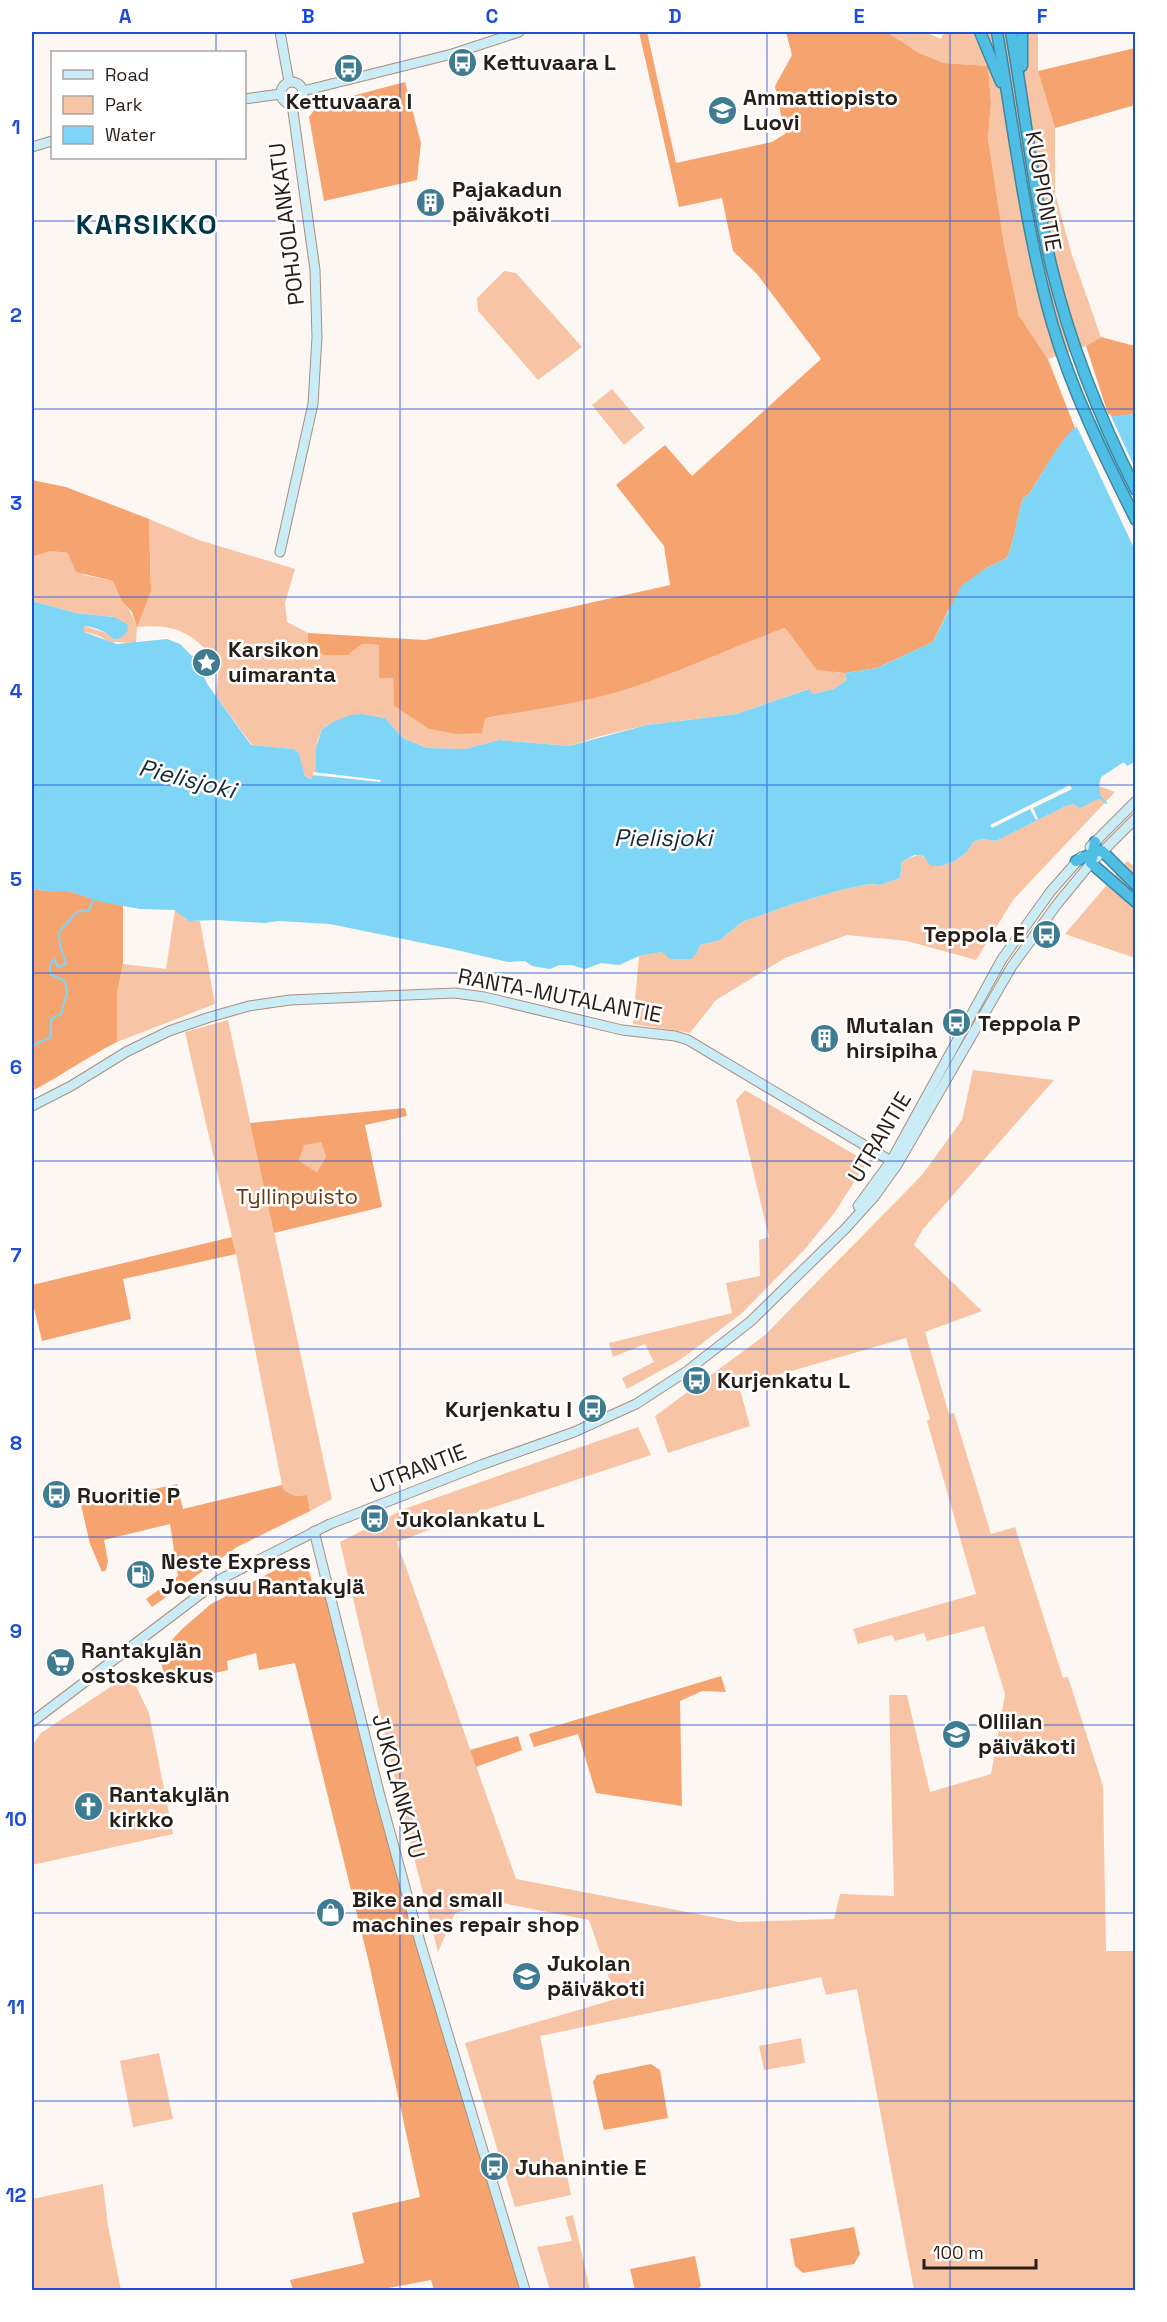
<svg xmlns="http://www.w3.org/2000/svg" width="1167" height="2322" font-family="'Space Grotesk',sans-serif">
	<style>
		.green { fill: #f7c5a6 }
		.forest { fill: #f5a46f; fill-rule: evenodd }
		.water { fill: #7fd5f6 }
		.pier { fill: #fdf7f3 }
		.lines { fill: none; stroke-linecap: round; stroke-linejoin: round }
		.stream { stroke: #7fd5f6; stroke-width: 2 }
		.secondary-casing { stroke: #a98f7f; stroke-width: 11 }
		.highway-casing { stroke: #41869d; stroke-width: 13 }
		.secondary { stroke: #caecf7; stroke-width: 9 }
		.highway { stroke: #4fbee5; stroke-width: 10 }
		.grid { fill: none; stroke: #1d4ed8; stroke-width: 1.5; stroke-opacity: 0.55 }
		.labels { text-anchor: middle; stroke-width: 5; stroke-linejoin: round; paint-order: stroke }
		.poi-label { font-size: 22px; font-weight: bold; fill: #281e18; stroke: #fff; text-anchor: start }
		.street-label { font-size: 22px; fill: #281e18; stroke: #fff }
		.park-label { font-size: 22px; fill: #6c3811; stroke: #fff }
		.water-label { font-size: 24px; font-style: italic; fill: #182c34; stroke: #fff }
		.district-label { font-size: 28px; font-weight: bold; letter-spacing: 1.5px; fill: #003748; stroke: #fff }
		.neatline { fill: none; stroke: #1d4ed8; stroke-width: 2 }
		.grid-label { font-size: 20px; text-anchor: middle; font-weight: bold; fill: #1d4ed8 }
	</style>
	<rect width="100%" height="100%" fill="#fdf7f3"/>
	<g class="green">
		<polygon points="887,32 925,32 941,39 944,32 1038,32 1038,71 1055,128 1055,193 1071,252 1101,337 1086,346 1048,359 1019,316 1004,244 988,138 991,103 988,66 944,63 919,53"/>
		<polygon points="504,271 516,273 582,347 538,380 478,311 477,298"/>
		<polygon points="612,389 645,428 624,445 592,405"/>
		<path d="M 149,519 L 199,540 L 295,569 L 285,603 L 287,622 L 308,633 L 308,647 L 348,655 L 362,644 L 379,645 L 379,678 L 393,678 L 394,706 L 429,729 L 455,734 L 485,718 L 543,708 L 785,628 L 817,669 L 845,673 L 847,680 L 834,689 L 813,694 L 808,689 L 736,714 L 647,725 L 601,736 L 569,746 L 499,740 L 465,749 L 427,748 L 403,738 L 385,718 L 362,714 L 333,722 L 322,729 L 317,742 L 316,772 L 312,779 L 305,776 L 294,749 L 252,745 L 216,696 L 219,666 C 196,634 177,623 137,627 L 136,643 L 110,642 L 97,635 L 84,632 L 84,626 L 110,634 L 113,639 L 114,617 L 76,613 L 32,601 L 32,557 L 50,551 L 69,553 L 84,575 L 113,581 C 120,597 130,609 136,624 L 151,582 Z"/>
		<path d="M 1099,786 L 1115,792 L 1013,900 L 976,960 L 907,941 L 847,935 L 785,958 L 716,1000 L 690,1033 L 633,1024 L 639,956 L 662,952 L 697,953 L 700,945 L 720,940 L 742,922 L 793,904 L 841,890 L 869,884 L 880,885 L 900,878 L 902,862 C 921,851 924,856 941,866 L 955,861 L 967,852 L 973,842 L 982,839 L 996,841 L 1066,806 L 1074,804 L 1079,808 Z"/>
		<polygon points="1127,861 1135,867 1135,958 1065,934"/>
		<polygon points="175,910 189,921 200,921 215,1004 117,1042 117,993 123,964 166,969"/>
		<polygon points="228,1020 332,1499 310,1511 307,1495 295,1496 284,1490 282,1485 236,1254 185,1032"/>
		<polygon points="973,1070 1054,1080 923,1229 914,1245 982,1311 925,1332 949,1414 954,1413 991,1534 1015,1527 1063,1678 1068,1677 1103,1786 1106,1951 1133,1951 1136,1994 1135,2290 914,2290 857,1989 826,1995 821,1977 540,2036 571,2195 515,2207 465,2043 616,1999 589,1920 497,1902 455,1913 438,1952 404,1818 340,1542 404,1509 638,1427 651,1455 461,1518 397,1542 516,1879 739,1922 834,1919 840,1894 894,1896 889,1695 907,1695 930,1792 991,1774 1005,1694 984,1626 927,1641 924,1633 895,1641 892,1635 858,1644 853,1629 976,1594 927,1421 930,1419 906,1338 739,1386 750,1426 668,1453 655,1416 764,1336 922,1175 962,1120"/>
		<polygon points="745,1090 867,1162 835,1212 805,1249 741,1314 680,1360 627,1389 622,1378 654,1362 645,1344 613,1357 609,1343 732,1313 726,1283 760,1276 759,1240 769,1237 736,1100"/>
		<polygon points="321,1142 326,1157 317,1172 299,1161 304,1144"/>
		<polygon points="130,1674 149,1713 173,1834 32,1865 32,1746 41,1733"/>
		<polygon points="801,2038 805,2063 764,2070 759,2046"/>
		<polygon points="159,2053 173,2119 133,2127 120,2061"/>
		<polygon points="103,2184 108,2226 121,2290 32,2290 32,2199"/>
		<polygon points="573,2215 590,2290 550,2290 537,2247 572,2241 565,2217"/>
	</g>
	<g class="forest">
		<path d="M 639,32 L 647,32 L 676,163 L 772,142 L 785,134 L 775,86 L 792,55 L 786,32 L 887,32 L 919,53 L 944,63 L 988,66 L 991,103 L 988,138 L 1004,244 L 1019,316 L 1048,359 L 1075,428 L 1056,451 L 1029,494 L 1023,498 C 1017,518 1015,538 1007,558 L 986,568 L 948,611 L 933,642 L 877,668 L 845,673 L 817,670 L 785,628 C 733,646 682,671 630,688 C 585,703 532,710 485,718 L 482,733 L 455,734 L 429,729 L 394,706 L 393,678 L 379,678 L 379,645 L 362,644 L 348,655 L 324,655 L 308,647 L 308,633 L 425,640 L 670,585 L 664,546 L 616,485 L 665,445 L 692,476 L 821,359 L 757,274 L 733,251 L 722,198 L 679,207 Z"/>
		<polygon points="1135,48 1135,105 1055,128 1038,71"/>
		<polygon points="405,82 421,143 417,180 324,201 309,117 318,105"/>
		<polygon points="1101,337 1135,346 1135,414 1109,417 1086,346"/>
		<polygon points="32,480 66,487 149,519 151,591 137,627 132,612 122,601 113,581 76,572 68,553 50,551 32,557"/>
		<path d="M 37,889 C 50,893 60,889 71,892 C 89,896 105,903 123,905 L 123,964 L 117,993 L 117,1042 C 87,1057 61,1076 32,1091 L 32,890 Z"/>
		<path d="M 405,1108 L 407,1116 L 365,1125 L 382,1207 L 274,1233 L 250,1123 ZM 321,1142 L 326,1157 L 317,1172 L 299,1161 L 304,1145 Z"/>
		<polygon points="232,1237 236,1254 123,1279 131,1319 42,1341 32,1300 32,1285"/>
		<polygon points="177,1484 183,1509 282,1485 284,1490 295,1496 307,1495 310,1511 237,1547 152,1607 146,1599 178,1576 170,1524 104,1540 108,1561 106,1570 102,1572 90,1544 81,1505"/>
		<polygon points="304,1555 314,1588 326,1595 420,1953 521,2290 434,2290 431,2280 378,2290 293,2290 290,2280 364,2263 352,2213 420,2197 369,1963 295,1663 259,1670 256,1653 227,1661 228,1670 168,1684 158,1655 182,1629 211,1604"/>
		<polygon points="721,1676 726,1692 702,1691 680,1701 682,1806 596,1793 578,1734 534,1747 529,1734"/>
		<polygon points="518,1736 522,1750 476,1767 470,1750"/>
		<polygon points="651,2064 660,2070 668,2118 604,2130 593,2082 597,2075"/>
		<polygon points="854,2227 860,2254 854,2264 803,2273 795,2266 790,2239"/>
		<polygon points="695,2256 701,2286 698,2290 635,2290 630,2269"/>
	</g>
	<path class="water" d="M 1135,414 L 1135,762 L 1127,766 L 1124,762 L 1101,777 L 1099,786 L 1101,798 C 1093,800 1087,806 1079,808 L 1074,804 L 1066,806 L 996,841 L 982,839 L 973,842 L 967,852 L 955,861 L 941,866 L 930,866 L 924,856 L 914,855 L 902,862 L 900,878 L 880,885 L 869,884 L 841,890 L 793,904 L 742,922 L 720,940 L 700,945 L 697,953 L 691,959 L 670,959 L 662,952 L 639,956 L 619,965 L 601,963 L 585,969 L 571,965 L 559,965 L 550,969 L 532,966 L 525,961 L 508,962 L 452,949 L 330,924 L 278,921 L 265,923 L 217,920 L 189,921 L 174,910 L 140,909 L 101,902 L 68,891 L 50,892 L 37,889 L 32,890 L 32,601 L 76,613 L 114,617 L 127,624 L 128,630 C 124,637 121,639 113,639 C 107,631 94,627 84,626 L 84,632 L 117,644 L 167,639 L 180,644 L 194,658 L 208,685 L 251,745 L 294,749 L 299,754 L 305,776 L 311,779 L 316,772 L 316,748 L 322,729 L 333,722 L 351,715 L 362,714 L 385,718 L 403,738 L 427,748 L 465,749 L 499,740 L 569,746 L 647,725 L 736,714 L 809,689 L 813,694 L 834,689 L 847,680 L 845,673 L 877,668 L 933,642 L 961,586 L 986,568 L 1007,558 C 1015,538 1017,518 1023,498 L 1029,494 C 1041,477 1060,439 1075,428 C 1091,417 1117,416 1135,414 Z"/>
	<g class="pier">
		<polygon points="1110,414 1135,468 1135,503 1095,418"/>
		<polygon points="1086,420 1097,429 1135,509 1135,550 1076,425"/>
		<polygon points="313,772 381,780 380,782 313,775"/>
		<polygon points="1070,785 1072,789 1033,808 1038,819 1036,820 1030,809 992,828 990,825"/>
	</g>
	<g class="lines">
		<g class="stream">
			<polyline points="1101,798 1106,803"/>
			<polyline points="32,1046 51,1037 51,1019 61,1014 67,992 65,981 50,974 50,965 54,959 58,967 66,964 60,946 59,932 77,912 89,910 94,899"/>
		</g>
		<defs>
			<g id="secondary">
				<polyline points="280,32 289,82"/>
				<circle cx="292" cy="93" r="11"/>
				<polyline points="303,91 452,54 519,32"/>
				<polyline points="244,99 281,94"/>
				<polyline points="32,147 52,141"/>
				<polyline points="280,552 313,404 317,337 315,270 292,104"/>
				<polyline points="1090,847 1136,801"/>
				<polyline points="32,1106 71,1086 126,1052 169,1031 210,1017 249,1006 290,1000 455,993 484,997 622,1030 675,1036 688,1040 891,1161"/>
				<polyline points="858,1206 891,1161 1002,959 1051,891 1081,857"/>
				<polyline points="314,1531 380,1796 420,1942 525,2290"/>
				<polyline points="32,1722 219,1580 330,1524 481,1465 574,1432 636,1404 687,1371 751,1321 845,1229 874,1197 897,1165 1012,966 1058,903 1091,863 1136,818"/>
			</g>
			<g id="highway">
				<polyline points="980,32 1001,82"/>
				<path d="M 997,32 C 1014,129 1025,228 1052,323 C 1072,392 1104,456 1136,520"/>
				<path d="M 1011,32 C 1025,110 1033,191 1052,269 C 1071,347 1100,419 1136,490"/>
				<polyline points="1022,32 1022,66"/>
				<polyline points="1095,842 1091,863 1136,902"/>
				<polyline points="1076,861 1097,851 1102,851 1136,885"/>
			</g>
		</defs>
		<use href="#secondary" class="secondary-casing"/>
		<use href="#highway" class="highway-casing"/>
		<use href="#secondary" class="secondary"/>
		<use href="#highway" class="highway"/>
	</g>
	<path class="grid" d="M 216,32 L 216,52M 400,32 L 400,2290M 584,32 L 584,2290M 767,32 L 767,2290M 950,32 L 950,2290M 216,158 L 216,2290M 32,221 L 1136,221M 32,409 L 1136,409M 32,597 L 1136,597M 32,785 L 1136,785M 32,973 L 1136,973M 32,1161 L 1136,1161M 32,1349 L 1136,1349M 32,1537 L 1136,1537M 32,1725 L 1136,1725M 32,1913 L 1136,1913M 32,2101 L 1136,2101"/>
	<defs>
		<symbol id="bus-disc" viewBox="-11 -11 22 22"><circle r="9.5" fill="#3f7c92" stroke="#fff"/><path d="M-5-6H5V4H4V6H2V4H-2V6H-4V4H-5ZM-3.5-4V0h7V-4ZM-3.5 1.2v1.5H-2V1.2ZM2 1.2v1.5H3.5V1.2Z" fill="#fff"/></symbol>
		<symbol id="school-disc" viewBox="-11 -11 22 22"><circle r="9.5" fill="#3f7c92" stroke="#fff"/><path d="M0-5L7-2L0 1L-7-2ZM-4 1L0 2.5L4 1V4Q0 6-4 4Z" fill="#fff"/></symbol>
		<symbol id="building-disc" viewBox="-11 -11 22 22"><circle r="9.5" fill="#3f7c92" stroke="#fff"/><path d="M-4-6H4V6H1V3H-1V6H-4ZM-2.5-4.3h1.7v1.8h-1.7ZM.8-4.3h1.7v1.8H.8ZM-2.5-1h1.7V.8h-1.7ZM.8-1h1.7V.8H.8Z" fill="#fff"/></symbol>
		<symbol id="sight-disc" viewBox="-11 -11 22 22"><circle r="9.5" fill="#3f7c92" stroke="#fff"/><path d="M0-6L1.8-2.2L6-1.7L2.9 1.2L3.7 5.4L0 3.3L-3.7 5.4L-2.9 1.2L-6-1.7L-1.8-2.2Z" fill="#fff"/></symbol>
		<symbol id="fuel-disc" viewBox="-11 -11 22 22"><circle r="9.5" fill="#3f7c92" stroke="#fff"/><path d="M-5.5-6h7V0h2V4h1.3V-2.5L3-4.5l.8-.8L6-3V5H2.5V1h-1V6h-7ZM-4.2-4.7v3.2H.2V-4.7Z" fill="#fff"/></symbol>
		<symbol id="supermarket-disc" viewBox="-11 -11 22 22"><circle r="9.5" fill="#3f7c92" stroke="#fff"/><path d="M-6-5.5h2.5l.6 2H6L4.5 2H-2.5L-4.4-4H-6ZM-1.5 3.2a1.3 1.3 0 1 0 .1 0ZM3 3.2a1.3 1.3 0 1 0 .1 0Z" fill="#fff"/></symbol>
		<symbol id="church-disc" viewBox="-11 -11 22 22"><circle r="9.5" fill="#3f7c92" stroke="#fff"/><path d="M-1.2-6h2.4v3.5h3.3v2.4h-3.3V6h-2.4V-.1h-3.3v-2.4h3.3Z" fill="#fff"/></symbol>
		<symbol id="shop-disc" viewBox="-11 -11 22 22"><circle r="9.5" fill="#3f7c92" stroke="#fff"/><path d="M-5-2.5h2.3a2.7 3.5 0 0 1 5.4 0H5L5.5 6h-11ZM-1.5-2.5h3a1.5 2.3 0 0 0-3 0Z" fill="#fff"/></symbol>
	</defs>
	<g fill-rule="evenodd">
		<use href="#bus-disc" x="446" y="46" width="33" height="33"/>
		<use href="#bus-disc" x="332" y="52" width="33" height="33"/>
		<use href="#school-disc" x="706" y="94" width="33" height="33"/>
		<use href="#building-disc" x="414" y="186" width="33" height="33"/>
		<use href="#sight-disc" x="190" y="646" width="33" height="33"/>
		<use href="#bus-disc" x="1030" y="918" width="33" height="33"/>
		<use href="#bus-disc" x="940" y="1006" width="33" height="33"/>
		<use href="#building-disc" x="808" y="1022" width="33" height="33"/>
		<use href="#bus-disc" x="680" y="1364" width="33" height="33"/>
		<use href="#bus-disc" x="576" y="1392" width="33" height="33"/>
		<use href="#bus-disc" x="40" y="1478" width="33" height="33"/>
		<use href="#bus-disc" x="358" y="1502" width="33" height="33"/>
		<use href="#fuel-disc" x="124" y="1558" width="33" height="33"/>
		<use href="#supermarket-disc" x="44" y="1646" width="33" height="33"/>
		<use href="#school-disc" x="940" y="1718" width="33" height="33"/>
		<use href="#church-disc" x="72" y="1790" width="33" height="33"/>
		<use href="#shop-disc" x="314" y="1896" width="33" height="33"/>
		<use href="#school-disc" x="510" y="1960" width="33" height="33"/>
		<use href="#bus-disc" x="478" y="2150" width="33" height="33"/>
	</g>
	<g class="labels">
		<g class="poi-label">
			<text x="483" y="70">Kettuvaara L</text>
			<text x="743" y="105">Ammattiopisto<tspan x="743" dy="25">Luovi</tspan></text>
			<text x="349" y="109" text-anchor="middle">Kettuvaara I</text>
			<text x="452" y="197">Pajakadun<tspan x="452" dy="25">päiväkoti</tspan></text>
			<text x="228" y="657">Karsikon<tspan x="228" dy="25">uimaranta</tspan></text>
			<text x="1025" y="942" text-anchor="end">Teppola E</text>
			<text x="978" y="1031">Teppola P</text>
			<text x="846" y="1033">Mutalan<tspan x="846" dy="25">hirsipiha</tspan></text>
			<text x="717" y="1388">Kurjenkatu L</text>
			<text x="572" y="1417" text-anchor="end">Kurjenkatu I</text>
			<text x="77" y="1503">Ruoritie P</text>
			<text x="396" y="1527">Jukolankatu L</text>
			<text x="161" y="1569">Neste Express<tspan x="161" dy="25">Joensuu Rantakylä</tspan></text>
			<text x="81" y="1658">Rantakylän<tspan x="81" dy="25">ostoskeskus</tspan></text>
			<text x="978" y="1729">Ollilan<tspan x="978" dy="25">päiväkoti</tspan></text>
			<text x="109" y="1802">Rantakylän<tspan x="109" dy="25">kirkko</tspan></text>
			<text x="352" y="1907">Bike and small<tspan x="352" dy="25">machines repair shop</tspan></text>
			<text x="547" y="1971">Jukolan<tspan x="547" dy="25">päiväkoti</tspan></text>
			<text x="515" y="2175">Juhanintie E</text>
		</g>
		<g class="street-label">
			<text transform="translate(1044 191) rotate(80)" y="8">KUOPIONTIE</text>
			<text transform="translate(286 224) rotate(-97)" y="8">POHJOLANKATU</text>
			<text transform="translate(560 995) rotate(11)" y="8">RANTA-MUTALANTIE</text>
			<text transform="translate(879 1137) rotate(-59)" y="8">UTRANTIE</text>
			<text transform="translate(418 1468) rotate(-21)" y="8">UTRANTIE</text>
			<text transform="translate(399 1786) rotate(75)" y="8">JUKOLANKATU</text>
		</g>
		<g class="park-label">
			<text x="297" y="1204">Tyllinpuisto</text>
		</g>
		<g class="water-label">
			<text transform="translate(187 779) rotate(14)" y="8">Pielisjoki</text>
			<text x="663" y="846">Pielisjoki</text>
		</g>
		<g class="district-label">
			<text x="147" y="234">KARSIKKO</text>
		</g>
	</g>
	<rect width="1167" height="2322" fill="none" stroke="#ffffff" stroke-width="66"/>
	<rect x="51" y="51" width="195" height="108" fill="#ffffff" stroke="#a9a5a3" stroke-width="1.5"/>
	<rect x="63" y="70" width="30" height="9" fill="#caecf7" stroke="#a9a5a3" stroke-width="1.5"/>
	<text x="105" y="81" font-size="18" fill="#281e18">Road</text>
	<rect x="63" y="96" width="30" height="18" fill="#f7c5a6" stroke="#a9a5a3" stroke-width="1.5"/>
	<text x="105" y="111" font-size="18" fill="#281e18">Park</text>
	<rect x="63" y="126" width="30" height="18" fill="#7fd5f6" stroke="#a9a5a3" stroke-width="1.5"/>
	<text x="105" y="141" font-size="18" fill="#281e18">Water</text>
	<path d="M924 2259v9h112v-9" fill="none" stroke="#281e18" stroke-width="3"/>
	<text x="933" y="2259" font-size="18" fill="#281e18" stroke="#ffffff" stroke-width="4.5" paint-order="stroke">100 m</text>
	<rect x="33" y="33" width="1101" height="2256" class="neatline"/>
	<g class="grid-label">
		<text x="125" y="23">A</text>
		<text x="308" y="23">B</text>
		<text x="492" y="23">C</text>
		<text x="675" y="23">D</text>
		<text x="859" y="23">E</text>
		<text x="1042" y="23">F</text>
		<text x="16" y="134">1</text>
		<text x="16" y="322">2</text>
		<text x="16" y="510">3</text>
		<text x="16" y="698">4</text>
		<text x="16" y="886">5</text>
		<text x="16" y="1074">6</text>
		<text x="16" y="1262">7</text>
		<text x="16" y="1450">8</text>
		<text x="16" y="1638">9</text>
		<text x="16" y="1826">10</text>
		<text x="16" y="2014">11</text>
		<text x="16" y="2202">12</text>
	</g>
</svg>
